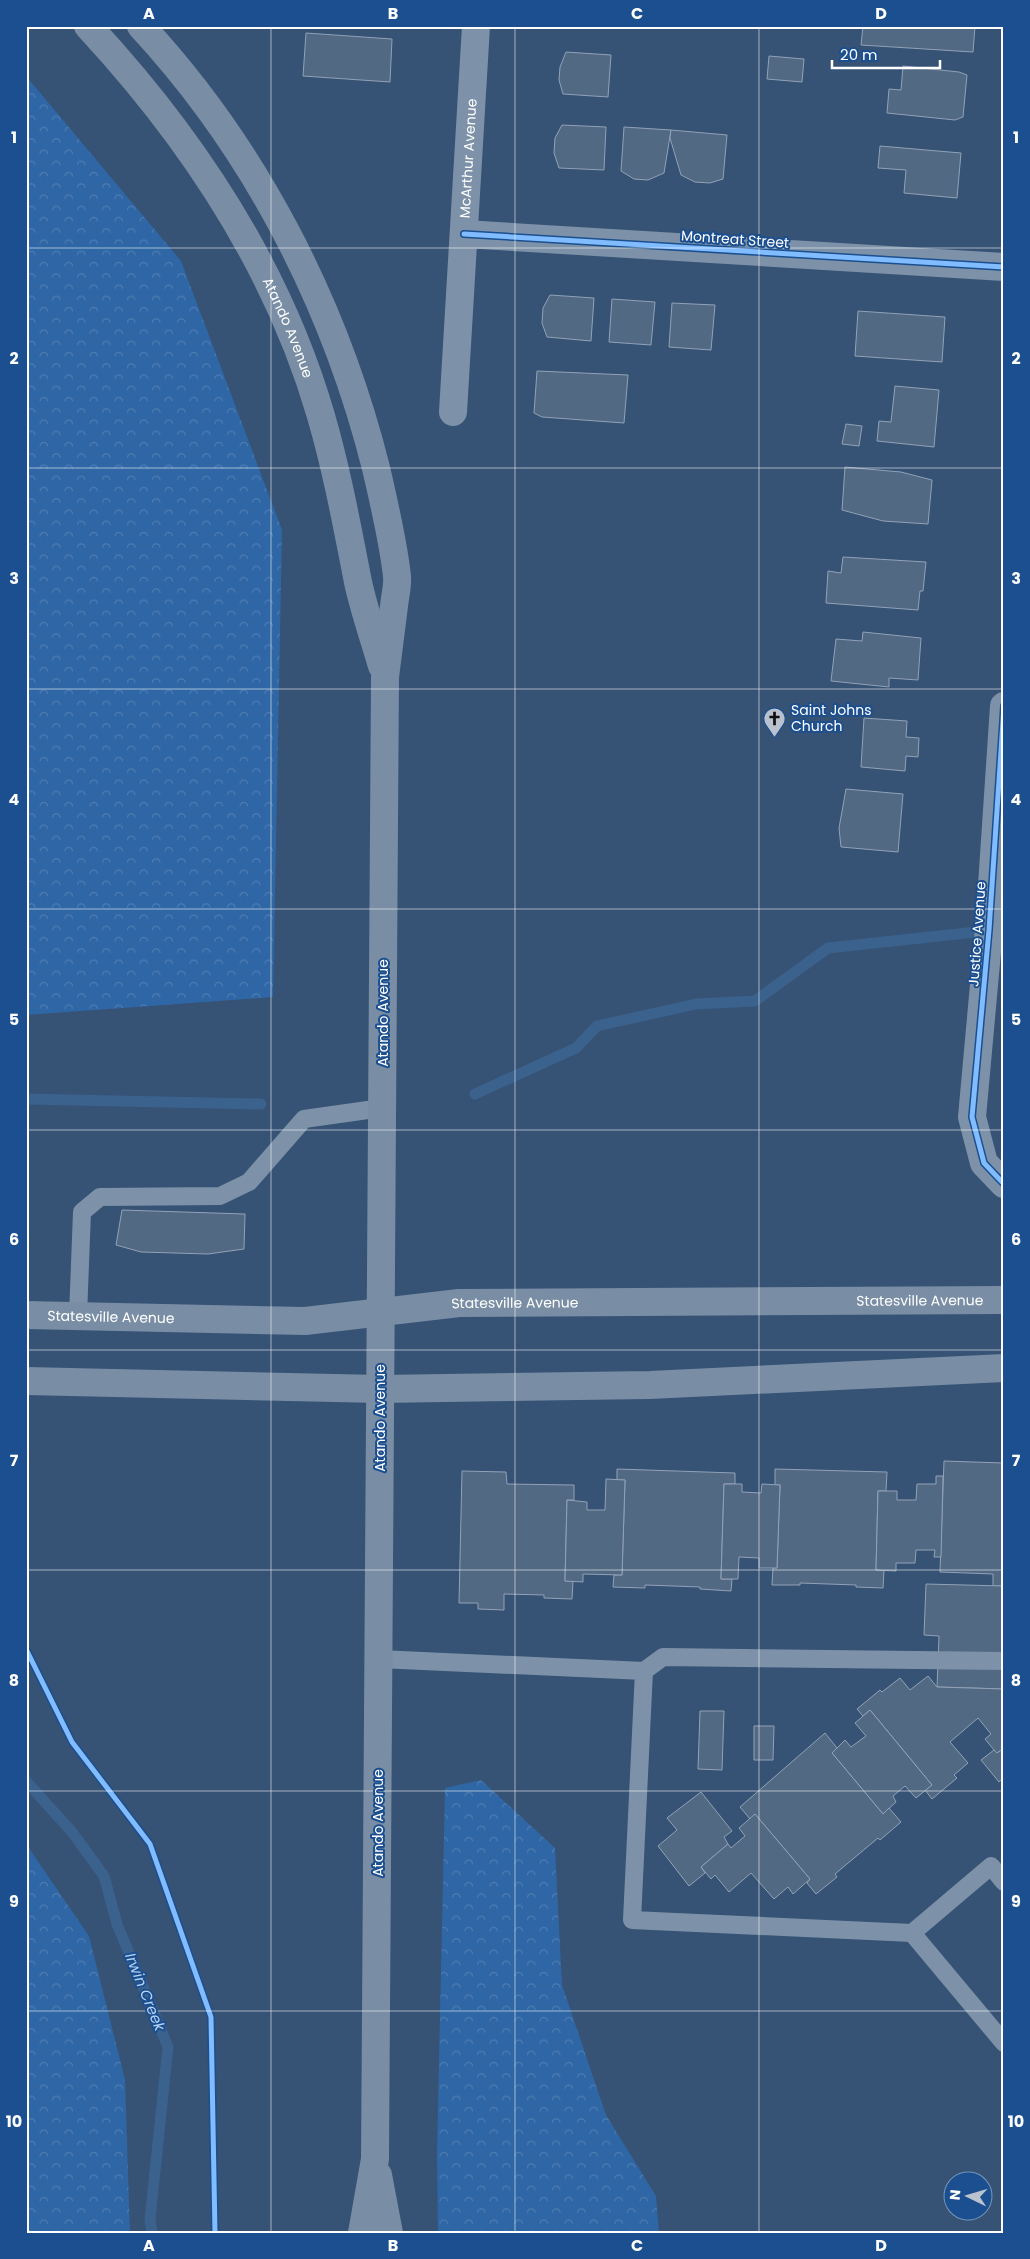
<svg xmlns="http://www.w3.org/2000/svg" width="1030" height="2259" font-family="Poppins,sans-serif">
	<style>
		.forest { fill: url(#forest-crowns) }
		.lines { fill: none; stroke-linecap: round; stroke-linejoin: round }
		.stream { stroke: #3b618d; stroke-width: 11 }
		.building { fill: #526984; stroke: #92a2b6 }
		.service { stroke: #7d92a8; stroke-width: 18 }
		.minor { stroke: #7d92a8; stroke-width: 28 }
		.secondary { stroke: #798da4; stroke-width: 28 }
		.cycleway-casing { stroke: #1b4f8f; stroke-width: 8 }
		.cycleway { stroke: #80bcff; stroke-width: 5 }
		.grid { fill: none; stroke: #fff; stroke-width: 1; stroke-opacity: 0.55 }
		.labels { text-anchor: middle; stroke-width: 4; stroke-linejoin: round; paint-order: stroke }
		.street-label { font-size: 14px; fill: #fff; stroke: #1b4f8f }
		.poi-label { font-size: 14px; fill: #fff; stroke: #1b4f8f; text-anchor: start }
		.water-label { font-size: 15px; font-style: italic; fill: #b5d3f5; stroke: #1b4f8f }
		.neatline { fill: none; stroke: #fff; stroke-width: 2 }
		.grid-label { font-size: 16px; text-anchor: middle; font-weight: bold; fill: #fff }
	</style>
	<defs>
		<pattern id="forest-crowns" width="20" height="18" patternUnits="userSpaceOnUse" patternTransform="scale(1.25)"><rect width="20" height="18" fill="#2f66a5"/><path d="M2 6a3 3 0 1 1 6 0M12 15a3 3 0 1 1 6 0" fill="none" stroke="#4e7db2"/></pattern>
	</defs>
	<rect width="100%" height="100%" fill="#365274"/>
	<g class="forest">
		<polygon points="26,76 181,261 282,530 273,997 26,1015"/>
		<polygon points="481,1780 555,1848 562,1985 606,2115 656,2196 659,2233 438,2233 437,2154 445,1788"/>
		<polygon points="26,1844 89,1936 125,2080 130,2233 26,2233"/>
	</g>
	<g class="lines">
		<g class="stream">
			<polyline points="475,1094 576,1048 597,1026 696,1004 755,1001 828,948 1004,929"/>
			<polyline points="26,1099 261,1104"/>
			<polyline points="26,1781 72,1832 104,1876 117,1924 168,2047 150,2219 152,2233"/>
		</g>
	</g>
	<g class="building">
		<polygon points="863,26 975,26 973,52 861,45"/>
		<polygon points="306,33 392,39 390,82 303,76"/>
		<polygon points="566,52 611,55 608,97 563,94 559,80 560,67"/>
		<polygon points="769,56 804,59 802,82 767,79"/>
		<polygon points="903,66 959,72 967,75 963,117 955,120 887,113 889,89 901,90"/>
		<polygon points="562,125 606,127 604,170 559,168 554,153 555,138"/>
		<polygon points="624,127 671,130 664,173 648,180 634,179 621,171"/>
		<polygon points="671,130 727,135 723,179 710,183 695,182 681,175 670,138"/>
		<polygon points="880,146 961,153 957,198 904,193 906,170 878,168"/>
		<polygon points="550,295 594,298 591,341 547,337 542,323 543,308"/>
		<polygon points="612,299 655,302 651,345 609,342"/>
		<polygon points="672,303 715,305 711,350 669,347"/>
		<polygon points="858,311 945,317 942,362 855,356"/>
		<polygon points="537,371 628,375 624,423 542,417 534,413"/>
		<polygon points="895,386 939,390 934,447 877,441 879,421 891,422"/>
		<polygon points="846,424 862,426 859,446 842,444"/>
		<polygon points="845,467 901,472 932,480 928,524 883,521 842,510"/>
		<polygon points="843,557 926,562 923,591 920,591 918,610 826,603 828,571 841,573"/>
		<polygon points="863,632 921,638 918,680 889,678 889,687 831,681 836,639 862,641"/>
		<polygon points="864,718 907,721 906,737 919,738 918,757 906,756 905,771 861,767"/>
		<polygon points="846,789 903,794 898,852 841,847 839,828"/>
		<polygon points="122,1210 245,1214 244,1249 208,1254 141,1252 116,1245"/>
		<polygon points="944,1461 1004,1463 1004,1586 993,1586 993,1574 940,1572"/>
		<polygon points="617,1469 735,1473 735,1484 724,1484 721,1579 732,1579 731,1591 700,1589 700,1587 645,1585 645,1588 613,1587 614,1575 622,1575 625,1480 617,1480"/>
		<polygon points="775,1469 887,1472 886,1491 878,1491 876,1570 884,1570 883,1588 856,1587 856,1585 800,1583 800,1585 772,1585 773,1568 777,1568 780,1485 775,1485"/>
		<polygon points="462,1471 506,1472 507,1484 574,1485 574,1500 567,1500 565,1581 573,1581 572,1599 544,1598 544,1595 504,1594 504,1610 478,1609 478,1603 459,1603"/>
		<polygon points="936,1476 943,1476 941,1557 934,1557 935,1550 916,1550 915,1563 896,1563 896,1571 876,1570 878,1491 897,1491 897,1500 916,1500 917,1484 936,1484"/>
		<polygon points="606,1479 625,1480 622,1575 583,1574 583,1582 565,1581 567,1500 587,1502 587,1510 605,1510"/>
		<polygon points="724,1484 742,1484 742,1492 761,1493 762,1484 780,1485 777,1568 759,1568 759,1558 739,1557 738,1579 721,1579"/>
		<polygon points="926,1584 1004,1586 1004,1689 937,1687 939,1636 924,1635"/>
		<polygon points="928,1676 937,1687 1004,1689 1004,1748 997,1753 994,1750 985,1739 991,1734 978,1718 950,1742 968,1763 954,1775 957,1778 932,1799 925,1790 932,1785 870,1710 863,1716 857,1709 880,1690 882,1692 900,1678 910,1690"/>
		<polygon points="870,1710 932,1785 916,1798 905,1786 893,1796 896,1802 883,1814 832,1753 845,1740 851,1747 866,1736 855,1723"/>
		<polygon points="700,1711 724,1711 722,1770 698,1769"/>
		<polygon points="754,1726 774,1726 773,1760 754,1760"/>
		<polygon points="825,1733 837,1748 832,1753 883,1814 889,1808 901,1822 880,1840 878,1838 835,1874 837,1877 816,1894 807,1883 810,1879 755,1814 750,1819 740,1807"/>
		<polygon points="1004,1748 1004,1783 1001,1780 999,1782 981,1760 994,1750 997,1753"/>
		<polygon points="701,1792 732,1831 724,1837 728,1844 701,1867 705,1873 689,1886 658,1846 677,1830 667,1818"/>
		<polygon points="755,1814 810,1879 793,1894 788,1887 774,1899 751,1873 729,1892 715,1875 711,1879 701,1867 728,1844 731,1848 745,1836 739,1828"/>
	</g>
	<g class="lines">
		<g class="service">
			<polyline points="78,1316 82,1212 100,1197 220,1196 249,1182 304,1119 382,1108"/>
			<polyline points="379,1659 644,1671 632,1920 912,1933 991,1866 1004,1882"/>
			<polyline points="644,1671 663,1657 1004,1661"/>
			<polyline points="912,1933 1004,2043"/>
		</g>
		<g class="minor">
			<polyline points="464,234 1004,267"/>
			<path id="s1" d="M 453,412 L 476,26"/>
			<polyline points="1004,706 989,930 972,1117 984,1163 1004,1184"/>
		</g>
		<g class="secondary">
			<path id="s2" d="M 88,26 C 192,138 278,268 321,416 C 337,471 347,526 358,582 C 364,610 374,638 382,666"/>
			<path d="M 141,26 C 256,150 335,305 376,468 C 384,503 393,540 397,576 C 398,585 395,596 394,606 C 391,629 388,653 385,677 L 375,2159 L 362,2233"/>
			<path id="s3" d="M 26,1315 L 305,1321 L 459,1303 L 1004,1300"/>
			<polyline points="26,1381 380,1389 650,1385 1004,1368"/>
			<polyline points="378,2175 389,2233"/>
		</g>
		<defs>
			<g id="cycleway">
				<polyline points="464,234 1004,267"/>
				<polyline points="1004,706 989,930 972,1117 984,1163 1004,1184"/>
				<polyline points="26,1649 72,1742 150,1844 211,2017 215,2233"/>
			</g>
		</defs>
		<use href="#cycleway" class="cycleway-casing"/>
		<use href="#cycleway" class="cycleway"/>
	</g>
	<path class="grid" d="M 271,26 L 271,2233M 515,26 L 515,2233M 759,26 L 759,2233M 26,248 L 1004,248M 26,468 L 1004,468M 26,689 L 1004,689M 26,909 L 1004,909M 26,1130 L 1004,1130M 26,1350 L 1004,1350M 26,1570 L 1004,1570M 26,1791 L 1004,1791M 26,2011 L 1004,2011"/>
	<defs>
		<symbol id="church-pin" viewBox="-11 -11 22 30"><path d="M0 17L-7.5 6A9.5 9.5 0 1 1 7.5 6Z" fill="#b9c2ce" stroke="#1b4f8f"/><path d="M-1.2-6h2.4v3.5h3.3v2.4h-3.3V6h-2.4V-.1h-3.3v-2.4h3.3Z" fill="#111"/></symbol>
	</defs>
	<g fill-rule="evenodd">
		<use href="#church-pin" x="762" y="706" width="25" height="34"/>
	</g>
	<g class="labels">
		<g class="street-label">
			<text dy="5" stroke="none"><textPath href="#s1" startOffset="254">McArthur Avenue</textPath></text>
			<text transform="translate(735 239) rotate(4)" y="5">Montreat Street</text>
			<text dy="5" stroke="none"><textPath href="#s2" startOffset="364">Atando Avenue</textPath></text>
			<text transform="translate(977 934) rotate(-86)" y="5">Justice Avenue</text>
			<text transform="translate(383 1013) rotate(-90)" y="5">Atando Avenue</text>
			<text dy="5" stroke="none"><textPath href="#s3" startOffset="895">Statesville Avenue</textPath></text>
			<text dy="5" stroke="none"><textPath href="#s3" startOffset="490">Statesville Avenue</textPath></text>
			<text dy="5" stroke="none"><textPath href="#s3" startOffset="85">Statesville Avenue</textPath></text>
			<text transform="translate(380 1418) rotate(-90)" y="5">Atando Avenue</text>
			<text transform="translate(378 1823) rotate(-90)" y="5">Atando Avenue</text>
		</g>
		<g class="poi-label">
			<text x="791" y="715">Saint Johns<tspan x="791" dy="16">Church</tspan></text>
		</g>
		<g class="water-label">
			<text transform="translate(145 1992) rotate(68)" y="5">Irwin Creek</text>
		</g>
	</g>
	<rect width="1030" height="2259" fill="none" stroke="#1b4f8f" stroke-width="55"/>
	<g transform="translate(968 2196) rotate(275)"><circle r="24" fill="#1b4f8f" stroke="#7695bc"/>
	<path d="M0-4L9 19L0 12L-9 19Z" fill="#b9c2ce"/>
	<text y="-8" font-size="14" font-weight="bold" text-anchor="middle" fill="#ffffff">N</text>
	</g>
	<path d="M832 60v8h108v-8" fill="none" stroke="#ffffff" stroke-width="2.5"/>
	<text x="840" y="60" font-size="15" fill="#ffffff" stroke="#1b4f8f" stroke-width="4" paint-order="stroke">20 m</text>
	<rect x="28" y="28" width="974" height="2204" class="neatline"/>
	<g class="grid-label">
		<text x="149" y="19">A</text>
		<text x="393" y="19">B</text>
		<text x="637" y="19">C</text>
		<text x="881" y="19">D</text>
		<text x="14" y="143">1</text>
		<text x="1016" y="143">1</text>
		<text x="14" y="364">2</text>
		<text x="1016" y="364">2</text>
		<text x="14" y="584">3</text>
		<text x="1016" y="584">3</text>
		<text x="14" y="805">4</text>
		<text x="1016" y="805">4</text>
		<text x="14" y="1025">5</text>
		<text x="1016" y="1025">5</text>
		<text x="14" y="1245">6</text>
		<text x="1016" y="1245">6</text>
		<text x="14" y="1466">7</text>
		<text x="1016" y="1466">7</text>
		<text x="14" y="1686">8</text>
		<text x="1016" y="1686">8</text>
		<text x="14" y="1907">9</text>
		<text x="1016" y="1907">9</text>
		<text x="14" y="2127">10</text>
		<text x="1016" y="2127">10</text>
		<text x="149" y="2251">A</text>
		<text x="393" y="2251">B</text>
		<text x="637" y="2251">C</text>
		<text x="881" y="2251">D</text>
	</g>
</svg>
